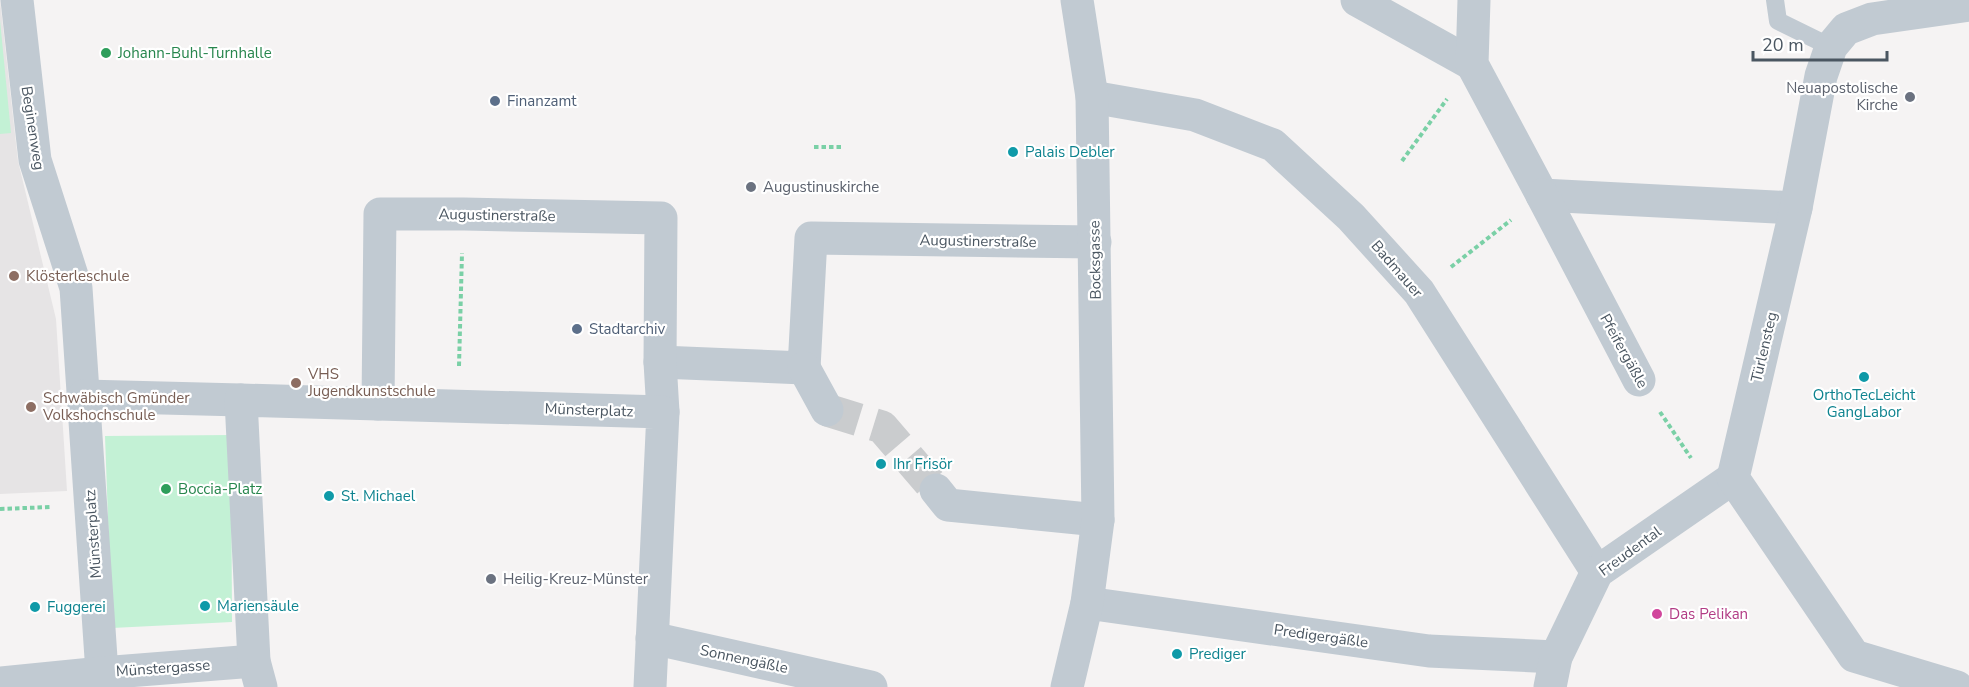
<svg xmlns="http://www.w3.org/2000/svg" width="1969" height="687" font-family="'Nunito Sans',sans-serif">
	<style>
		.education { fill: #e6e4e5 }
		.green { fill: #c3f1d5 }
		.lines { fill: none; stroke-linecap: round; stroke-linejoin: round }
		.street-tunnel { stroke: #caccce; stroke-width: 33; stroke-dasharray: 33 16; stroke-linecap: butt }
		.path { stroke: #7ad0a6; stroke-width: 4; stroke-dasharray: 4.5 3; stroke-linecap: butt }
		.lane { stroke: #c1cad2; stroke-width: 18 }
		.street { stroke: #c1cad2; stroke-width: 33 }
		.leisure-dot { fill: #2e9e5b; stroke: #fff; stroke-width: 2 }
		.worship-dot { fill: #6b7280; stroke: #fff; stroke-width: 2 }
		.service-dot { fill: #5c6f8a; stroke: #fff; stroke-width: 2 }
		.culture-dot { fill: #0f9aa8; stroke: #fff; stroke-width: 2 }
		.education-dot { fill: #8d6e63; stroke: #fff; stroke-width: 2 }
		.hotel-dot { fill: #d1479c; stroke: #fff; stroke-width: 2 }
		.labels { text-anchor: middle; stroke-width: 4.5; stroke-linejoin: round; paint-order: stroke }
		.leisure-label { font-size: 15px; fill: #27864d; stroke: #fff; text-anchor: start }
		.worship-label { font-size: 15px; fill: #5b616d; stroke: #fff; text-anchor: start }
		.service-label { font-size: 15px; fill: #4e5e75; stroke: #fff; text-anchor: start }
		.street-label { font-size: 15px; fill: #4a5661; stroke: #fff }
		.culture-label { font-size: 15px; fill: #0d838f; stroke: #fff; text-anchor: start }
		.education-label { font-size: 15px; fill: #785e54; stroke: #fff; text-anchor: start }
		.hotel-label { font-size: 15px; fill: #b23c85; stroke: #fff; text-anchor: start }
	</style>
	<rect width="100%" height="100%" fill="#f5f3f3"/>
	<polygon class="education" points="0,0 18,161 56,319 67,491 0,494"/>
	<g class="green">
		<polygon points="0,20 11,133 0,134"/>
		<polygon points="231,435 232,622 112,628 105,436"/>
	</g>
	<g class="lines">
		<polyline class="street-tunnel" points="827,410 882,427 936,490"/>
		<g class="path">
			<polyline points="814,147 842,147"/>
			<polyline points="1402,161 1447,99"/>
			<polyline points="1451,267 1511,220"/>
			<polyline points="459,366 462,253"/>
			<polyline points="1660,412 1691,458"/>
			<polyline points="0,509 51,507"/>
		</g>
		<polyline class="lane" points="1775,0 1778,21 1831,47"/>
		<g class="street">
			<polyline points="17,0 35,160 76,288 102,673"/>
			<polyline points="1357,0 1472,64"/>
			<polyline points="1474,0 1472,64 1542,195 1796,208"/>
			<polyline points="1092,97 1195,115 1273,145 1351,217 1419,292 1597,572"/>
			<polyline points="1542,195 1639,380"/>
			<polyline points="660,362 804,368 811,238 1095,242"/>
			<polyline points="804,368 827,410"/>
			<polyline points="84,396 241,400"/>
			<polyline points="378,404 380,214 464,214 661,218 660,362 663,412"/>
			<polyline points="936,490 948,505 1098,520"/>
			<polyline points="1087,603 1429,651 1556,657"/>
			<polyline points="652,638 871,687"/>
			<polyline points="0,683 102,673 254,661"/>
			<polyline points="261,687 254,661 241,400 663,412 650,687"/>
			<polyline points="1067,687 1087,603 1098,520 1092,97 1077,0"/>
			<polyline points="1550,687 1556,657 1597,572 1733,478"/>
			<polyline points="1957,687 1854,656 1733,478 1796,208 1821,76 1831,47 1846,29 1872,19 1969,5"/>
		</g>
	</g>
	<g class="leisure-dot">
		<circle cx="106" cy="53" r="6"/>
		<circle cx="166" cy="489" r="6"/>
	</g>
	<g class="worship-dot">
		<circle cx="1910" cy="97" r="6"/>
		<circle cx="751" cy="187" r="6"/>
		<circle cx="491" cy="579" r="6"/>
	</g>
	<g class="service-dot">
		<circle cx="495" cy="101" r="6"/>
		<circle cx="577" cy="329" r="6"/>
	</g>
	<g class="culture-dot">
		<circle cx="1013" cy="152" r="6"/>
		<circle cx="1864" cy="377" r="6"/>
		<circle cx="881" cy="464" r="6"/>
		<circle cx="329" cy="496" r="6"/>
		<circle cx="205" cy="606" r="6"/>
		<circle cx="35" cy="607" r="6"/>
		<circle cx="1177" cy="654" r="6"/>
	</g>
	<g class="education-dot">
		<circle cx="14" cy="276" r="6"/>
		<circle cx="296" cy="383" r="6"/>
		<circle cx="31" cy="407" r="6"/>
	</g>
	<circle class="hotel-dot" cx="1657" cy="614" r="6"/>
	<g class="labels">
		<g class="leisure-label">
			<text x="118" y="58">Johann-Buhl-Turnhalle</text>
			<text x="178" y="494">Boccia-Platz</text>
		</g>
		<g class="worship-label">
			<text x="1898" y="93" text-anchor="end">Neuapostolische<tspan x="1898" dy="17">Kirche</tspan></text>
			<text x="763" y="192">Augustinuskirche</text>
			<text x="503" y="584">Heilig-Kreuz-Münster</text>
		</g>
		<g class="service-label">
			<text x="507" y="106">Finanzamt</text>
			<text x="589" y="334">Stadtarchiv</text>
		</g>
		<g class="street-label">
			<text transform="translate(33 128) rotate(81)" y="5">Beginenweg</text>
			<text transform="translate(497 215) rotate(1)" y="5">Augustinerstraße</text>
			<text transform="translate(978 241) rotate(1)" y="5">Augustinerstraße</text>
			<text transform="translate(1095 260) rotate(-91)" y="5">Bocksgasse</text>
			<text transform="translate(1397 269) rotate(49)" y="5">Badmauer</text>
			<text transform="translate(1764 347) rotate(-77)" y="5">Türlensteg</text>
			<text transform="translate(1624 351) rotate(61)" y="5">Pfeifergäßle</text>
			<text transform="translate(589 410) rotate(2)" y="5">Münsterplatz</text>
			<text transform="translate(93 534) rotate(-94)" y="5">Münsterplatz</text>
			<text transform="translate(1630 551) rotate(-36)" y="5">Freudental</text>
			<text transform="translate(1321 636) rotate(8)" y="5">Predigergäßle</text>
			<text transform="translate(744 659) rotate(12)" y="5">Sonnengäßle</text>
			<text transform="translate(163 668) rotate(-4)" y="5">Münstergasse</text>
		</g>
		<g class="culture-label">
			<text x="1025" y="157">Palais Debler</text>
			<text x="1864" y="400" text-anchor="middle">OrthoTecLeicht<tspan x="1864" dy="17">GangLabor</tspan></text>
			<text x="893" y="469">Ihr Frisör</text>
			<text x="341" y="501">St. Michael</text>
			<text x="217" y="611">Mariensäule</text>
			<text x="47" y="612">Fuggerei</text>
			<text x="1189" y="659">Prediger</text>
		</g>
		<g class="education-label">
			<text x="26" y="281">Klösterleschule</text>
			<text x="308" y="379">VHS<tspan x="308" dy="17">Jugendkunstschule</tspan></text>
			<text x="43" y="403">Schwäbisch Gmünder<tspan x="43" dy="17">Volkshochschule</tspan></text>
		</g>
		<g class="hotel-label">
			<text x="1669" y="619">Das Pelikan</text>
		</g>
	</g>
	<path d="M1753 51v9h134v-9" fill="none" stroke="#4a5661" stroke-width="3"/>
	<text x="1762" y="51" font-size="18" fill="#4a5661" stroke="#ffffff" stroke-width="4.5" paint-order="stroke">20 m</text>
</svg>
